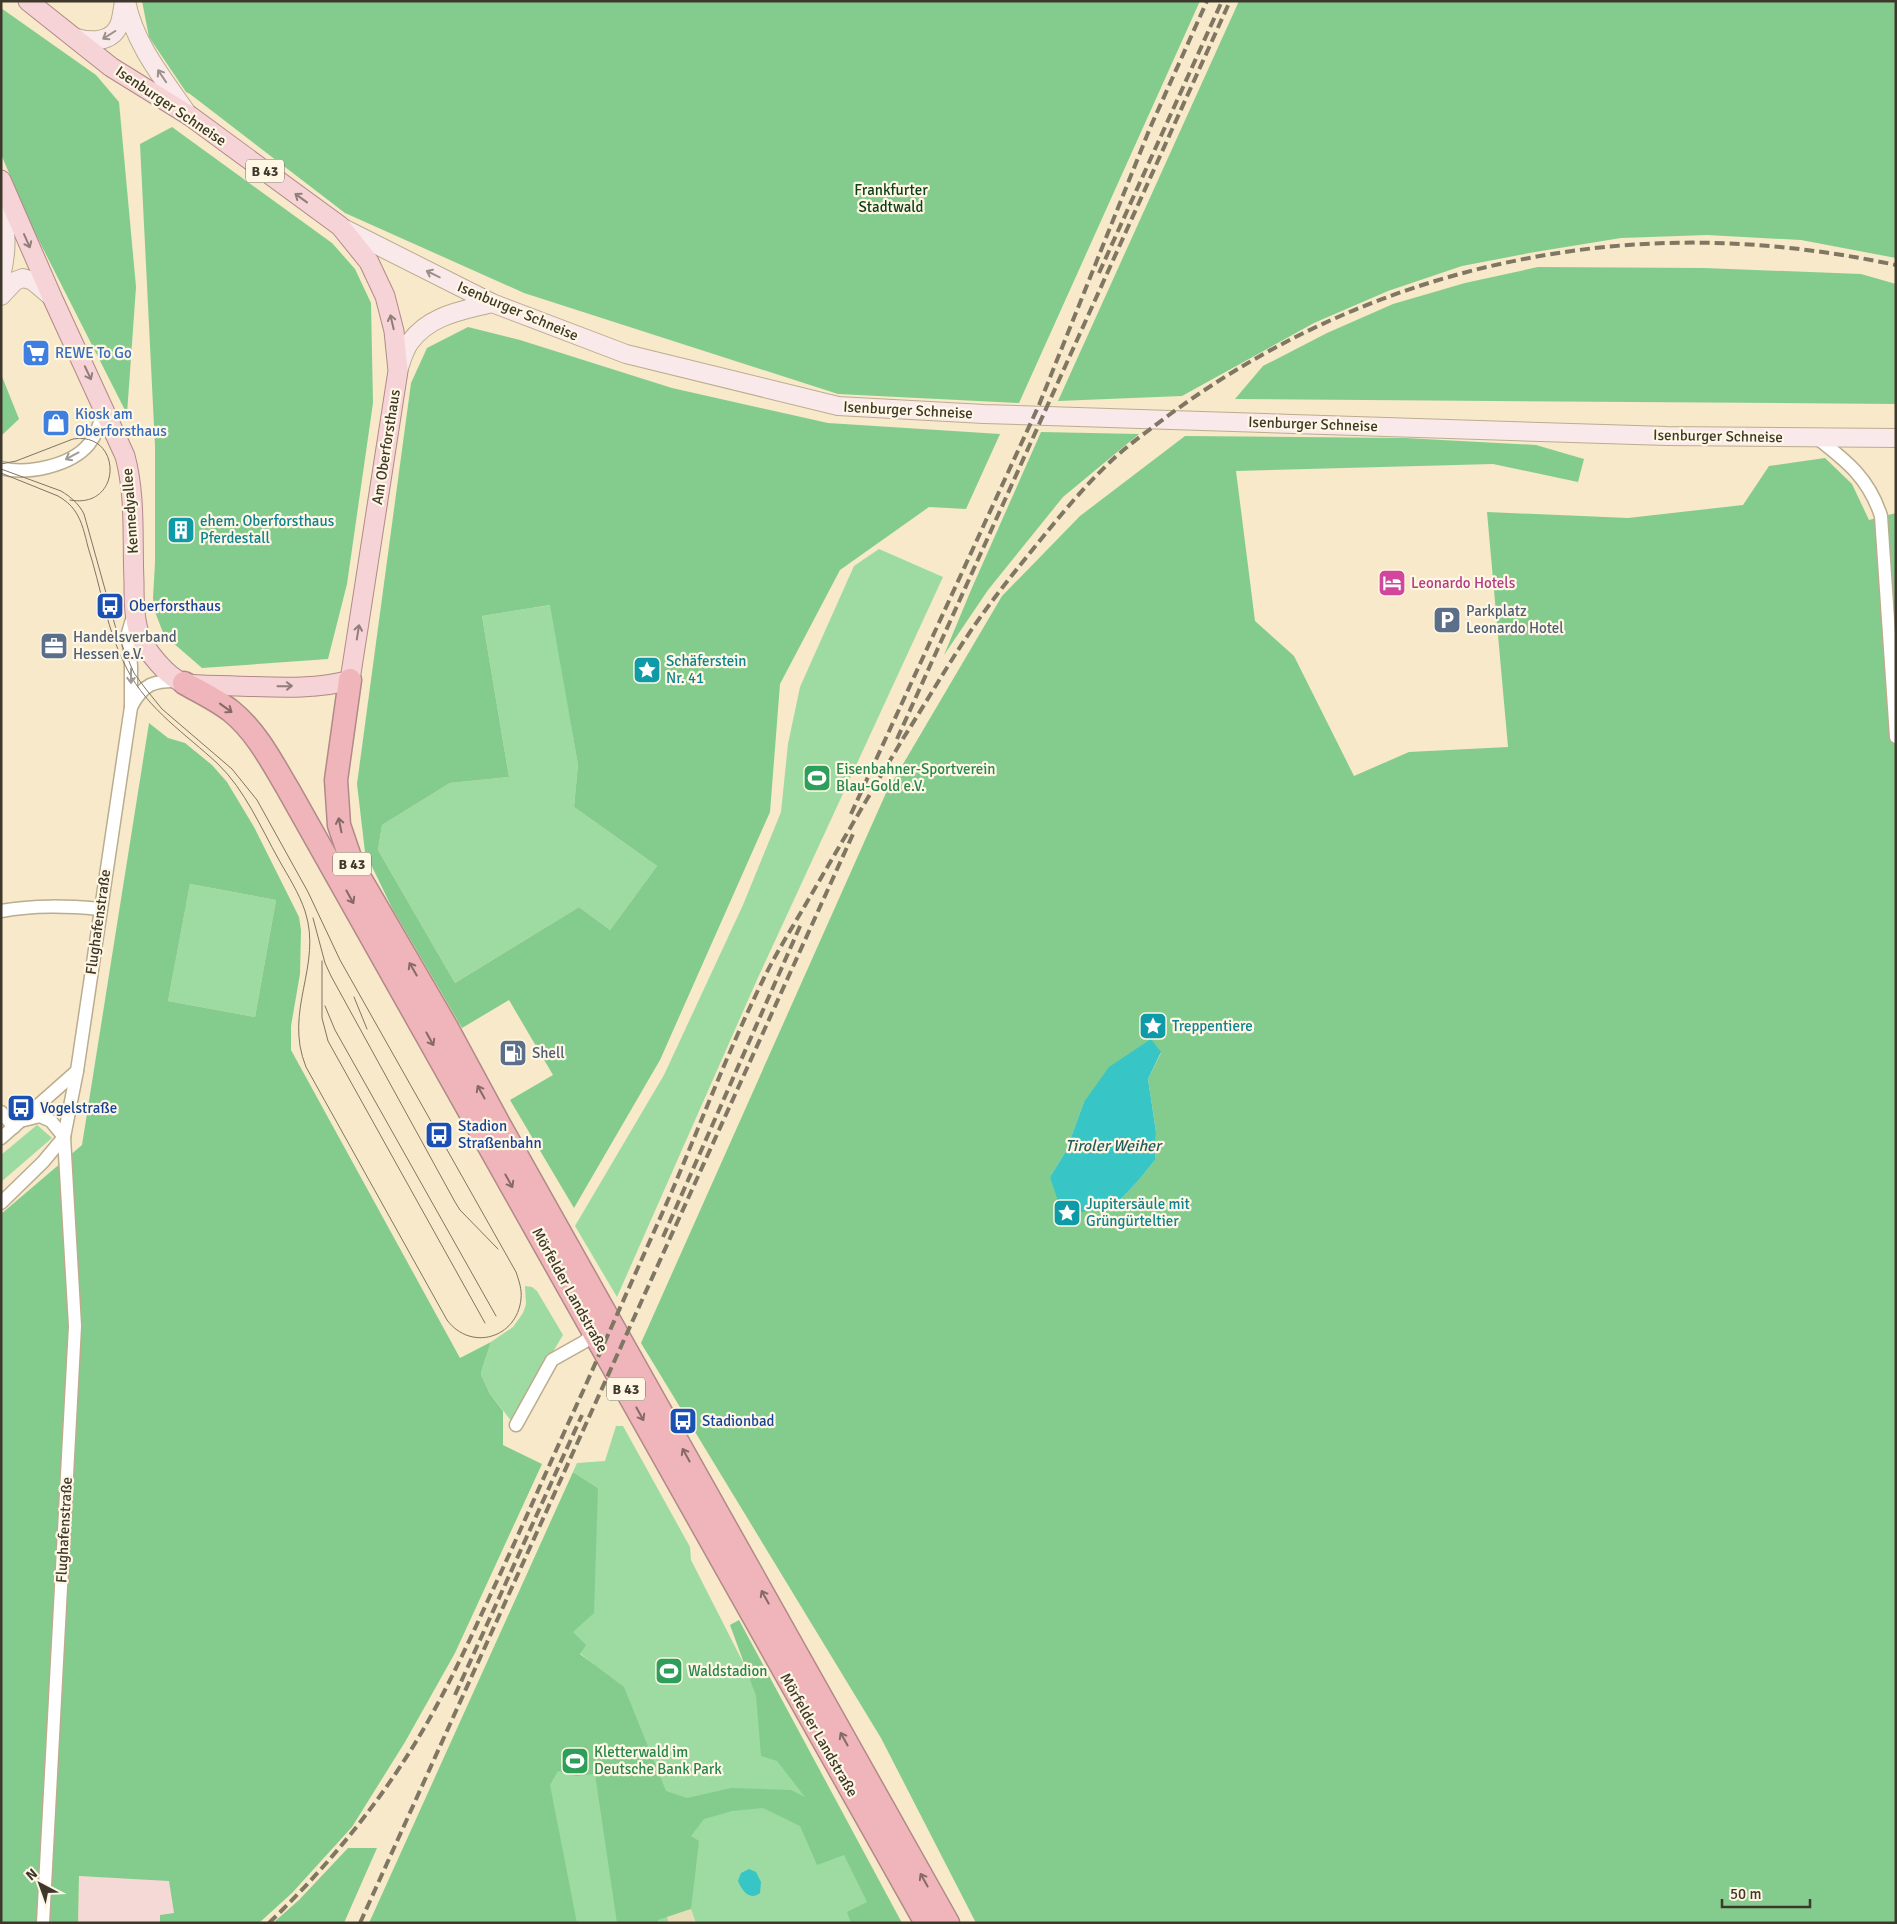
<svg xmlns="http://www.w3.org/2000/svg" width="1897" height="1924" font-family="Signika,sans-serif">
	<style>
		.industrial { fill: #f4d9d6 }
		.green { fill: #9ddba3 }
		.forest { fill: #84cc8d; fill-rule: evenodd }
		.sand { fill: #e7deb8 }
		.water { fill: #38c5c5 }
		.lines { fill: none; stroke-linecap: round; stroke-linejoin: round }
		.street-casing { stroke: #baad8e; stroke-width: 15 }
		.secondary-casing { stroke: #baad8e; stroke-width: 20 }
		.primary-casing { stroke: #b18988; stroke-width: 21 }
		.highway-casing { stroke: #b18988; stroke-width: 25 }
		.street { stroke: #fff; stroke-width: 12 }
		.secondary { stroke: #fae9ea; stroke-width: 18 }
		.primary { stroke: #f5d3d6; stroke-width: 19 }
		.highway { stroke: #efb5ba; stroke-width: 22 }
		.tram { stroke: #7f7663; stroke-width: 1 }
		.rail { stroke: #7f7663; stroke-width: 4; stroke-dasharray: 10 5; stroke-linecap: butt }
		.oneway { stroke: #9c908b }
		.oneway2 { stroke: #907e78 }
		.oneway3 { stroke: #9e9c96 }
		.oneway4 { stroke: #856a65 }
		.labels { text-anchor: middle; stroke-width: 4.5; stroke-linejoin: round; paint-order: stroke }
		.shield { fill: #fff7e3; stroke: #787163; stroke-width: 1 }
		.shield-label { font-size: 14px; font-weight: bold; fill: #3e382c }
		.street-label { font-size: 15px; fill: #3e382c; stroke: #fff7e3 }
		.park-label { font-size: 15px; fill: #0b4018; stroke: #fff7e3 }
		.shop-label { font-size: 15px; fill: #366cbe; stroke: #fff7e3; text-anchor: start }
		.culture-label { font-size: 15px; fill: #0d838f; stroke: #fff7e3; text-anchor: start }
		.hotel-label { font-size: 15px; fill: #b23c85; stroke: #fff7e3; text-anchor: start }
		.transit-label { font-size: 15px; fill: #164399; stroke: #fff7e3; text-anchor: start }
		.service-label { font-size: 15px; fill: #4e5e75; stroke: #fff7e3; text-anchor: start }
		.leisure-label { font-size: 15px; fill: #27864d; stroke: #fff7e3; text-anchor: start }
		.water-label { font-size: 16px; font-style: italic; fill: #245c5c; stroke: #fff7e3 }
	</style>
	<rect width="100%" height="100%" fill="#f7e9c9"/>
	<polygon class="industrial" points="79,1876 169,1880 174,1913 160,1915 160,1923 78,1923"/>
	<g class="green">
		<polygon points="879,549 943,577 756,982 617,1297 575,1226 664,1075 743,905 781,812 788,744 800,687 854,566"/>
		<polygon points="551,605 578,765 574,807 657,866 610,930 579,907 455,983 378,850 382,825 450,783 509,777 482,616"/>
		<polygon points="190,884 276,900 255,1017 168,1001"/>
		<polygon points="37,1125 52,1138 1,1182 1,1155"/>
		<polygon points="525,1286 532,1287 537,1291 563,1335 551,1355 557,1365 544,1379 520,1432 490,1394 481,1375 482,1369 491,1342 513,1327 523,1313 526,1304"/>
		<polygon points="616,1426 623,1426 690,1547 691,1560 750,1676 900,1923 489,1923 595,1666 580,1653 573,1632 598,1488 573,1472 577,1463 605,1461"/>
	</g>
	<g class="forest">
		<polygon points="142,1 1200,1 1019,403 838,394 524,293 345,213 190,94 186,92 149,37"/>
		<polygon points="1239,1 1896,1 1896,258 1801,240 1707,235 1621,238 1535,252 1462,266 1388,291 1314,323 1182,396 1058,401"/>
		<polygon points="1,8 96,75 119,102 136,287 127,414 29,221 1,154"/>
		<polygon points="172,127 332,243 355,269 371,303 373,403 347,584 328,659 202,668 164,635 155,612 153,598 155,563 155,446 140,144"/>
		<polygon points="1538,267 1704,268 1861,274 1896,284 1896,404 1235,399 1263,366 1327,333 1393,304 1465,283"/>
		<path d="M 468,327 L 520,340 L 672,388 L 828,423 L 1000,434 L 966,509 L 929,507 L 840,570 L 780,684 L 770,812 L 660,1060 L 574,1208 L 510,1100 L 553,1075 L 509,1000 L 462,1028 L 392,908 L 365,852 L 357,784 L 411,383 L 427,348 ZM 550,605 L 578,765 L 574,807 L 657,866 L 610,930 L 579,907 L 455,983 L 378,850 L 382,825 L 450,783 L 509,777 L 482,616 Z"/>
		<polygon points="1,374 19,419 1,436"/>
		<polygon points="1041,432 1139,434 1063,497 988,590 944,655 971,590"/>
		<path d="M 1185,436 L 1405,438 L 1536,445 L 1584,459 L 1578,482 L 1493,464 L 1236,471 L 1255,621 L 1294,656 L 1354,776 L 1409,752 L 1508,747 L 1487,512 L 1628,518 L 1743,505 L 1769,466 L 1825,458 L 1852,484 L 1869,520 L 1896,513 L 1896,1923 L 976,1923 L 881,1738 L 641,1343 L 886,793 L 1002,596 L 1080,516 ZM 1161,1053 L 1148,1079 L 1156,1132 L 1155,1160 L 1138,1181 L 1118,1202 L 1108,1208 L 1085,1212 L 1050,1177 L 1066,1151 L 1084,1102 Z"/>
		<path d="M 149,723 L 168,738 L 185,743 L 212,765 L 227,782 L 254,827 L 299,917 L 301,930 L 300,974 L 291,1026 L 291,1050 L 460,1358 L 491,1342 L 482,1369 L 481,1375 L 490,1394 L 503,1411 L 503,1445 L 542,1464 L 455,1653 L 405,1742 L 352,1827 L 292,1893 L 259,1923 L 160,1923 L 160,1915 L 174,1913 L 169,1881 L 79,1876 L 78,1923 L 1,1923 L 1,1214 L 82,1145 ZM 190,884 L 276,900 L 255,1017 L 168,1001 Z"/>
		<polygon points="573,1472 598,1488 594,1613 573,1632 586,1645 580,1654 624,1687 666,1791 687,1798 731,1788 791,1790 805,1797 777,1761 761,1756 756,1696 730,1625 739,1620 902,1923 851,1923 847,1912 867,1902 844,1855 817,1865 800,1826 763,1808 732,1811 704,1819 691,1836 699,1841 691,1909 658,1920 658,1923 617,1923 595,1774 576,1776 558,1771 550,1785 577,1923 369,1923"/>
		<polygon points="348,1848 377,1848 344,1923 273,1923 299,1900"/>
	</g>
	<polygon class="sand" points="691,1909 696,1923 669,1923 667,1917"/>
	<g class="water">
		<polygon points="1151,1039 1161,1052 1148,1079 1156,1132 1155,1160 1138,1181 1118,1202 1108,1208 1085,1212 1061,1210 1050,1177 1066,1151 1084,1102 1109,1067"/>
		<path d="M 749,1869 L 756,1872 L 761,1882 L 760,1893 C 750,1901 742,1891 738,1881 L 741,1873 Z"/>
	</g>
	<g class="lines">
		<defs>
			<g id="street">
				<path d="M 1817,438 C 1848,462 1869,479 1881,516 L 1896,737"/>
				<path d="M 1,468 C 27,475 71,466 89,444 C 97,434 101,421 104,408"/>
				<path d="M 131,707 C 143,684 154,680 179,681"/>
				<path d="M 1,911 C 35,905 66,906 100,909"/>
				<polyline points="1,1112 14,1127"/>
				<polyline points="24,1120 40,1116 51,1121 64,1137"/>
				<polyline points="1,1138 77,1071"/>
				<polyline points="1,1203 43,1162 64,1137"/>
				<polyline points="516,1425 552,1360 584,1342 594,1333"/>
				<polyline points="43,1923 75,1326 64,1137 77,1071 131,707 131,666 128,633 133,616"/>
			</g>
			<g id="secondary">
				<path d="M 126,1 C 134,44 165,81 189,116"/>
				<path d="M 73,37 C 86,41 108,44 117,29 C 122,22 122,10 124,2"/>
				<path d="M 1,202 C 6,227 8,250 1,276"/>
				<polyline points="341,227 492,303 626,354 838,406 984,414 1667,436 1896,438"/>
				<polyline points="1,296 15,281 23,278 33,281 52,297"/>
				<path d="M 398,371 C 401,362 404,350 410,342 C 430,315 461,311 492,303"/>
			</g>
			<path id="primary" d="M 1,180 L 52,297 L 125,456 C 136,497 132,539 134,581 C 134,598 134,617 139,633 C 144,649 168,678 184,683 C 194,686 225,685 237,686 C 272,687 318,690 350,680 L 398,371 L 394,331 L 385,296 L 369,262 L 340,226 L 190,116 L 111,67 L 28,1"/>
			<g id="highway">
				<polyline points="350,680 336,780 339,825 353,866 446,1026 499,1124 948,1923"/>
				<path d="M 184,683 C 200,692 217,700 231,711 C 256,731 272,762 288,789 L 926,1923"/>
			</g>
		</defs>
		<use href="#street" class="street-casing"/>
		<use href="#secondary" class="secondary-casing"/>
		<use href="#primary" class="primary-casing"/>
		<use href="#highway" class="highway-casing"/>
		<use href="#street" class="street"/>
		<use href="#secondary" class="secondary"/>
		<use href="#primary" class="primary"/>
		<use href="#highway" class="highway"/>
		<g class="tram">
			<path d="M 1,464 L 16,461 L 73,439 C 123,431 123,510 70,500"/>
			<path d="M 1,469 L 61,491 C 71,497 79,504 84,514 L 118,636 L 134,673 L 145,688 L 162,709 L 232,769 L 257,800 L 308,892 L 340,960 L 516,1272 C 519,1281 522,1289 521,1299 C 517,1338 471,1352 447,1320 L 306,1067 C 283,1010 323,966 305,911 C 299,893 288,876 279,860 C 261,828 245,790 218,764 C 186,734 148,710 127,669 C 107,632 101,587 88,547 C 85,535 82,521 75,511 C 71,505 65,500 58,496 L 1,473"/>
			<polyline points="313,918 325,963 331,976 455,1202 460,1210 498,1249"/>
			<polyline points="322,961 322,1018 328,1041 485,1323"/>
			<polyline points="354,997 367,1029"/>
			<polyline points="325,1006 335,1030 496,1316"/>
		</g>
		<g class="rail">
			<polyline points="1099,273 1222,1"/>
			<polyline points="897,739 1230,1"/>
			<polyline points="851,814 1039,405 1150,128 1207,1"/>
			<polyline points="663,1237 801,924"/>
			<polyline points="455,1695 582,1415"/>
			<path d="M 269,1923 C 324,1870 374,1810 414,1745 C 443,1698 466,1648 489,1598 C 522,1528 552,1458 584,1389 C 613,1323 643,1257 672,1191 C 702,1120 729,1049 763,980 C 776,953 792,928 807,902 C 839,847 871,792 904,737 C 929,698 952,657 979,619 C 999,591 1020,565 1042,538 C 1063,512 1085,486 1110,462 C 1128,445 1149,430 1169,415 C 1265,344 1375,293 1491,266 C 1629,234 1758,236 1896,265"/>
			<polyline points="360,1923 853,834"/>
		</g>
	</g>
	<defs><path id="oneway-shaft" d="M-6 0H5M1.5-3L5.5 0L1.5 3" fill="none" stroke-width="1.6" stroke-linecap="round" stroke-linejoin="round" transform="scale(1.25)"/></defs>
	<g class="oneway">
		<use href="#oneway-shaft" transform="translate(109 35) rotate(148)"/>
		<use href="#oneway-shaft" transform="translate(162 76) rotate(-124)"/>
		<use href="#oneway-shaft" transform="translate(433 274) rotate(-154)"/>
	</g>
	<g class="oneway2">
		<use href="#oneway-shaft" transform="translate(301 198) rotate(-144)"/>
		<use href="#oneway-shaft" transform="translate(27 241) rotate(66)"/>
		<use href="#oneway-shaft" transform="translate(392 322) rotate(-103)"/>
		<use href="#oneway-shaft" transform="translate(88 373) rotate(65)"/>
		<use href="#oneway-shaft" transform="translate(358 632) rotate(-81)"/>
		<use href="#oneway-shaft" transform="translate(285 686) rotate(-1)"/>
	</g>
	<g class="oneway3">
		<use href="#oneway-shaft" transform="translate(72 456) rotate(152)"/>
		<use href="#oneway-shaft" transform="translate(131 676) rotate(90)"/>
	</g>
	<g class="oneway4">
		<use href="#oneway-shaft" transform="translate(226 708) rotate(36)"/>
		<use href="#oneway-shaft" transform="translate(340 825) rotate(-101)"/>
		<use href="#oneway-shaft" transform="translate(350 897) rotate(61)"/>
		<use href="#oneway-shaft" transform="translate(413 969) rotate(-120)"/>
		<use href="#oneway-shaft" transform="translate(430 1039) rotate(61)"/>
		<use href="#oneway-shaft" transform="translate(481 1092) rotate(-119)"/>
		<use href="#oneway-shaft" transform="translate(509 1181) rotate(61)"/>
		<use href="#oneway-shaft" transform="translate(640 1414) rotate(61)"/>
		<use href="#oneway-shaft" transform="translate(686 1455) rotate(-119)"/>
		<use href="#oneway-shaft" transform="translate(765 1597) rotate(-119)"/>
		<use href="#oneway-shaft" transform="translate(844 1739) rotate(-119)"/>
		<use href="#oneway-shaft" transform="translate(924 1880) rotate(-119)"/>
	</g>
	<defs>
		<symbol id="supermarket-square" viewBox="-11 -11 22 22"><rect x="-9" y="-9" width="18" height="18" rx="4" fill="#3f7fe0" stroke="#fff7e3"/><path d="M-6-5.5h2.5l.6 2H6L4.5 2H-2.5L-4.4-4H-6ZM-1.5 3.2a1.3 1.3 0 1 0 .1 0ZM3 3.2a1.3 1.3 0 1 0 .1 0Z" fill="#fff"/></symbol>
		<symbol id="shop-square" viewBox="-11 -11 22 22"><rect x="-9" y="-9" width="18" height="18" rx="4" fill="#3f7fe0" stroke="#fff7e3"/><path d="M-5-2.5h2.3a2.7 3.5 0 0 1 5.4 0H5L5.5 6h-11ZM-1.5-2.5h3a1.5 2.3 0 0 0-3 0Z" fill="#fff"/></symbol>
		<symbol id="building-square" viewBox="-11 -11 22 22"><rect x="-9" y="-9" width="18" height="18" rx="4" fill="#0f9aa8" stroke="#fff7e3"/><path d="M-4-6H4V6H1V3H-1V6H-4ZM-2.5-4.3h1.7v1.8h-1.7ZM.8-4.3h1.7v1.8H.8ZM-2.5-1h1.7V.8h-1.7ZM.8-1h1.7V.8H.8Z" fill="#fff"/></symbol>
		<symbol id="hotel-square" viewBox="-11 -11 22 22"><rect x="-9" y="-9" width="18" height="18" rx="4" fill="#d1479c" stroke="#fff7e3"/><path d="M-6-4.5h1.5V1H6V5H4.5V3h-9V5H-6ZM-4 0a1.8 1.8 0 1 1 3.6 0ZM.5 0V-2.5h3Q6-2.5 6 0Z" fill="#fff"/></symbol>
		<symbol id="bus-square" viewBox="-11 -11 22 22"><rect x="-9" y="-9" width="18" height="18" rx="4" fill="#1a4fb4" stroke="#fff7e3"/><path d="M-5-6H5V4H4V6H2V4H-2V6H-4V4H-5ZM-3.5-4V0h7V-4ZM-3.5 1.2v1.5H-2V1.2ZM2 1.2v1.5H3.5V1.2Z" fill="#fff"/></symbol>
		<symbol id="parking-square" viewBox="-11 -11 22 22"><rect x="-9" y="-9" width="18" height="18" rx="4" fill="#5c6f8a" stroke="#fff7e3"/><path d="M-3.5-5.5H1a3.5 3.5 0 0 1 0 7H-1V5.5H-3.5ZM-1-3.4V-.6H.8a1.4 1.4 0 0 0 0-2.8Z" fill="#fff"/></symbol>
		<symbol id="office-square" viewBox="-11 -11 22 22"><rect x="-9" y="-9" width="18" height="18" rx="4" fill="#5c6f8a" stroke="#fff7e3"/><path d="M-6-3h4V-5.5h4V-3h4V5H-6ZM-1-4.5V-3h2v-1.5ZM-6 0V1H6V0Z" fill="#fff"/></symbol>
		<symbol id="sight-square" viewBox="-11 -11 22 22"><rect x="-9" y="-9" width="18" height="18" rx="4" fill="#0f9aa8" stroke="#fff7e3"/><path d="M0-6L1.8-2.2L6-1.7L2.9 1.2L3.7 5.4L0 3.3L-3.7 5.4L-2.9 1.2L-6-1.7L-1.8-2.2Z" fill="#fff"/></symbol>
		<symbol id="stadium-square" viewBox="-11 -11 22 22"><rect x="-9" y="-9" width="18" height="18" rx="4" fill="#2e9e5b" stroke="#fff7e3"/><path d="M0-5a6.5 5 0 1 0 0 10a6.5 5 0 1 0 0-10ZM-3.5-1.8h7v3.6h-7Z" fill="#fff"/></symbol>
		<symbol id="fuel-square" viewBox="-11 -11 22 22"><rect x="-9" y="-9" width="18" height="18" rx="4" fill="#5c6f8a" stroke="#fff7e3"/><path d="M-5.5-6h7V0h2V4h1.3V-2.5L3-4.5l.8-.8L6-3V5H2.5V1h-1V6h-7ZM-4.2-4.7v3.2H.2V-4.7Z" fill="#fff"/></symbol>
	</defs>
	<g fill-rule="evenodd">
		<use href="#supermarket-square" x="20" y="337" width="32" height="32"/>
		<use href="#shop-square" x="40" y="407" width="32" height="32"/>
		<use href="#building-square" x="165" y="514" width="32" height="32"/>
		<use href="#hotel-square" x="1376" y="567" width="32" height="32"/>
		<use href="#bus-square" x="94" y="590" width="32" height="32"/>
		<use href="#parking-square" x="1431" y="604" width="32" height="32"/>
		<use href="#office-square" x="38" y="630" width="32" height="32"/>
		<use href="#sight-square" x="631" y="654" width="32" height="32"/>
		<use href="#stadium-square" x="801" y="762" width="32" height="32"/>
		<use href="#sight-square" x="1137" y="1010" width="32" height="32"/>
		<use href="#fuel-square" x="497" y="1037" width="32" height="32"/>
		<use href="#bus-square" x="5" y="1092" width="32" height="32"/>
		<use href="#bus-square" x="423" y="1119" width="32" height="32"/>
		<use href="#sight-square" x="1051" y="1197" width="32" height="32"/>
		<use href="#bus-square" x="667" y="1405" width="32" height="32"/>
		<use href="#stadium-square" x="653" y="1655" width="32" height="32"/>
		<use href="#stadium-square" x="559" y="1745" width="32" height="32"/>
	</g>
	<g class="labels">
		<g class="shield">
			<rect x="246" y="159.5" width="38" height="23" rx="4"/>
			<rect x="333" y="852.5" width="38" height="23" rx="4"/>
			<rect x="607" y="1377.5" width="38" height="23" rx="4"/>
		</g>
		<g class="shield-label">
			<text x="265" y="176">B 43</text>
			<text x="352" y="869">B 43</text>
			<text x="626" y="1394">B 43</text>
		</g>
		<g class="street-label">
			<text transform="translate(171 106) rotate(34)" y="5">Isenburger Schneise</text>
			<text transform="translate(518 311) rotate(23)" y="5">Isenburger Schneise</text>
			<text transform="translate(908 410) rotate(3)" y="5">Isenburger Schneise</text>
			<text transform="translate(1313 424) rotate(2)" y="5">Isenburger Schneise</text>
			<text transform="translate(1718 436) rotate(1)" y="5">Isenburger Schneise</text>
			<text transform="translate(386 447) rotate(-81)" y="5">Am Oberforsthaus</text>
			<text transform="translate(130 511) rotate(-94)" y="5">Kennedyallee</text>
			<text transform="translate(98 922) rotate(-82)" y="5">Flughafenstraße</text>
			<text transform="translate(570 1290) rotate(61)" y="5">Mörfelder Landstraße</text>
			<text transform="translate(64 1530) rotate(-87)" y="5">Flughafenstraße</text>
			<text transform="translate(819 1735) rotate(60)" y="5">Mörfelder Landstraße</text>
		</g>
		<g class="park-label">
			<text x="891" y="195">Frankfurter<tspan x="891" dy="17">Stadtwald</tspan></text>
		</g>
		<g class="shop-label">
			<text x="55" y="358">REWE To Go</text>
			<text x="75" y="419">Kiosk am<tspan x="75" dy="17">Oberforsthaus</tspan></text>
		</g>
		<g class="culture-label">
			<text x="200" y="526">ehem. Oberforsthaus<tspan x="200" dy="17">Pferdestall</tspan></text>
			<text x="666" y="666">Schäferstein<tspan x="666" dy="17">Nr. 41</tspan></text>
			<text x="1172" y="1031">Treppentiere</text>
			<text x="1086" y="1209">Jupitersäule mit<tspan x="1086" dy="17">Grüngürteltier</tspan></text>
		</g>
		<g class="hotel-label">
			<text x="1411" y="588">Leonardo Hotels</text>
		</g>
		<g class="transit-label">
			<text x="129" y="611">Oberforsthaus</text>
			<text x="40" y="1113">Vogelstraße</text>
			<text x="458" y="1131">Stadion<tspan x="458" dy="17">Straßenbahn</tspan></text>
			<text x="702" y="1426">Stadionbad</text>
		</g>
		<g class="service-label">
			<text x="1466" y="616">Parkplatz<tspan x="1466" dy="17">Leonardo Hotel</tspan></text>
			<text x="73" y="642">Handelsverband<tspan x="73" dy="17">Hessen e.V.</tspan></text>
			<text x="532" y="1058">Shell</text>
		</g>
		<g class="leisure-label">
			<text x="836" y="774">Eisenbahner-Sportverein<tspan x="836" dy="17">Blau-Gold e.V.</tspan></text>
			<text x="688" y="1676">Waldstadion</text>
			<text x="594" y="1757">Kletterwald im<tspan x="594" dy="17">Deutsche Bank Park</tspan></text>
		</g>
		<g class="water-label">
			<text x="1113" y="1151">Tiroler Weiher</text>
		</g>
	</g>
	<rect width="1897" height="1924" fill="none" stroke="#3e382c" stroke-width="5"/>
	<g transform="translate(40 1884) rotate(319)" stroke="#fff7e3" stroke-width="4" paint-order="stroke">
	<path d="M0-4L9 19L0 12L-9 19Z" fill="#3e382c"/>
	<text y="-8" font-size="14" font-weight="bold" text-anchor="middle" fill="#3e382c">N</text>
	</g>
	<path d="M1722 1899v8h88v-8" fill="none" stroke="#3e382c" stroke-width="2.5"/>
	<text x="1730" y="1899" font-size="15" fill="#3e382c" stroke="#fff7e3" stroke-width="4" paint-order="stroke">50 m</text>
</svg>
